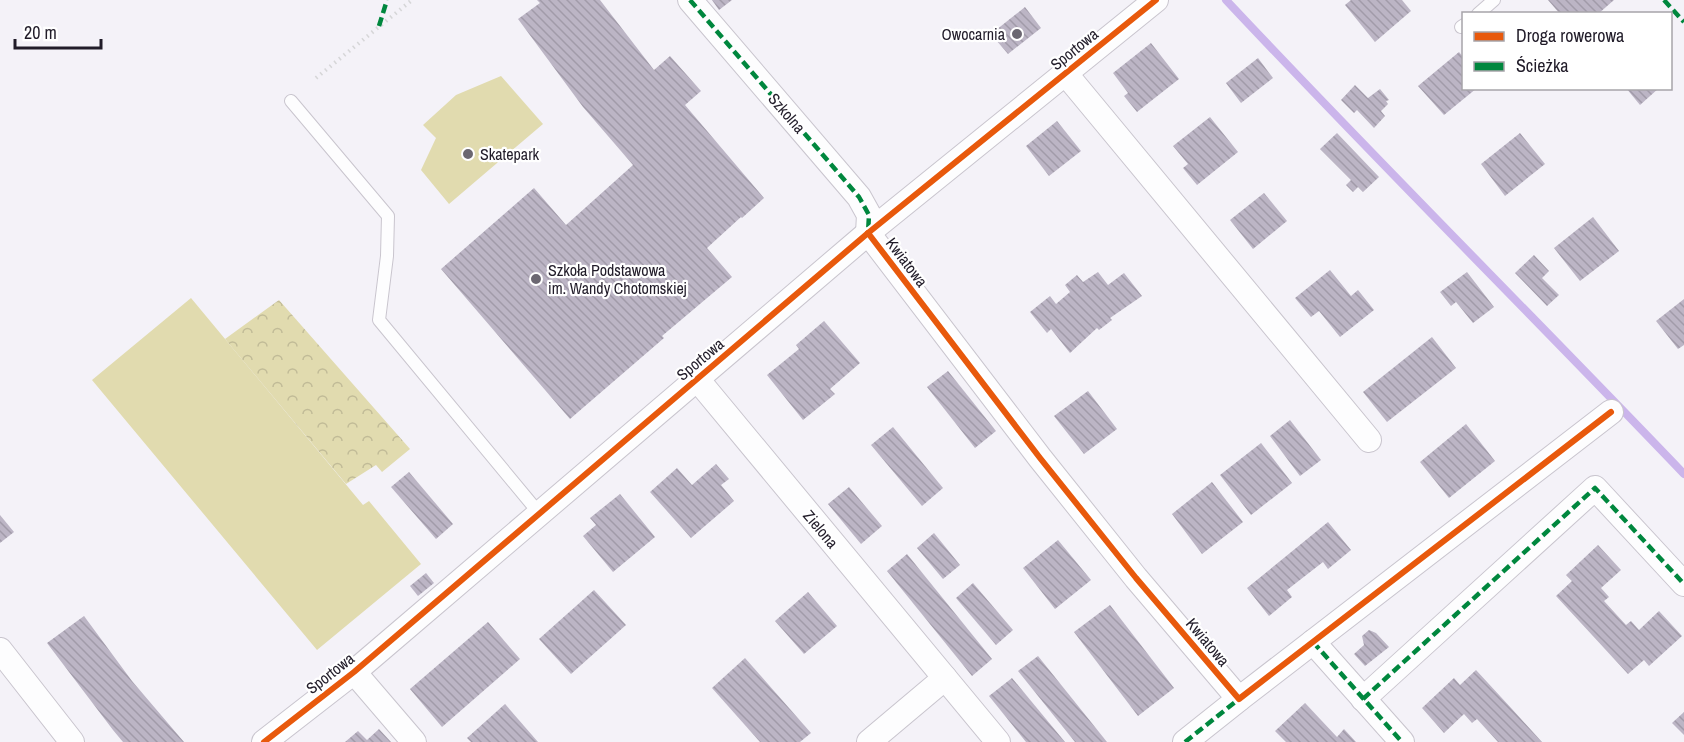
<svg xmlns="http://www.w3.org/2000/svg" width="1684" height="742" font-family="'Archivo Narrow',sans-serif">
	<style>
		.park { fill: url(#park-crowns) }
		.pitch { fill: #e1dbaf }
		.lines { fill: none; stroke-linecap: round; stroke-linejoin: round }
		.stream { stroke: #cbb5eb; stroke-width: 8 }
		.building { fill: url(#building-back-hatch) }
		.service-casing { stroke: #c9c5ce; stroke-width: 14 }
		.minor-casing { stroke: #c9c5ce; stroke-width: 26 }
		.path { stroke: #d6d6d8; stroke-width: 4; stroke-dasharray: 1.5 4.5; stroke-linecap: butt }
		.service { stroke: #fdfdfe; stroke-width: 12 }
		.minor { stroke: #fdfdfe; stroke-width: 24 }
		.quiet { stroke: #00873e; stroke-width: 4.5; stroke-dasharray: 9 4.5; stroke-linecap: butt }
		.cycleway-casing { stroke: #fff; stroke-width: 10 }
		.cycleway { stroke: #e8590c; stroke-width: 6 }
		.poi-dot { fill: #6b6771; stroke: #fff; stroke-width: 2 }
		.labels { text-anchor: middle; stroke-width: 4.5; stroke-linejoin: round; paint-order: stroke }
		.poi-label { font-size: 16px; fill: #211c29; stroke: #fff; text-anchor: start }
		.street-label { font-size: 16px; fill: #211c29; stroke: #fff }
	</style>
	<defs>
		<pattern id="park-crowns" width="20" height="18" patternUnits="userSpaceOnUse" patternTransform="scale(1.5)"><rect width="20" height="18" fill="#e1dbaf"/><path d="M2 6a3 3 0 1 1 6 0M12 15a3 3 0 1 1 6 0" fill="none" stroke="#c1bb97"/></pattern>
		<pattern id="building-back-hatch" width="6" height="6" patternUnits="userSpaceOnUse" patternTransform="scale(1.5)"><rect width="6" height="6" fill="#bcb5c5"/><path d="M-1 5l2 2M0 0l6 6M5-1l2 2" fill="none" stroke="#a19ba9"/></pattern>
	</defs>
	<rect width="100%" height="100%" fill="#f4f2f8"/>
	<polygon class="park" points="279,300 410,449 382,472 376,465 346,484 225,339"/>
	<g class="pitch">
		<polygon points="501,76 543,124 449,204 421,170 436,138 423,125 456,95"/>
		<polygon points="191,298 363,505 369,501 421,564 317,650 92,380"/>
	</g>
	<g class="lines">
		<path class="stream" d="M 1226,0 C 1376,160 1532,315 1684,474"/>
	</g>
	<g class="building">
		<polygon points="537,0 600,0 654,70 670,56 701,91 685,105 764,198 742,218 741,217 707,248 732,277 662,336 664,338 570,419 441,269 534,188 566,225 633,165 583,107 518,19 540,3"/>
		<polygon points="712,0 732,0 719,10"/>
		<polygon points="1351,0 1402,0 1411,11 1375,42 1345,5"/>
		<polygon points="1548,0 1614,0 1598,14 1560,14"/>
		<polygon points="1025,7 1041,28 1008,54 991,34"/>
		<polygon points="1151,43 1179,79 1137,112 1124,96 1128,93 1113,73"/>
		<polygon points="1459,52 1464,58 1464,88 1477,88 1444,115 1418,86"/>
		<polygon points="1258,58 1273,78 1241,103 1226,83"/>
		<polygon points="1355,85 1368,98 1380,89 1389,100 1386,101 1388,104 1381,111 1385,116 1374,128 1357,110 1354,113 1341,100"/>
		<polygon points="1626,88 1659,88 1640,105"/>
		<polygon points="1210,117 1238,152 1197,185 1183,168 1188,164 1173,146"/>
		<polygon points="1057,121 1081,151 1049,176 1026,146"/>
		<polygon points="1337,133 1379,177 1363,192 1358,187 1353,192 1346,185 1351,180 1320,149"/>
		<polygon points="1520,133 1545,164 1505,196 1481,164"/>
		<polygon points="1264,193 1287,221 1253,249 1230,220"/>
		<polygon points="1593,217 1619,251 1580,281 1554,248"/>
		<polygon points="1534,255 1549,271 1542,278 1559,295 1547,306 1515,273"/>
		<polygon points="1330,270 1351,296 1358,290 1374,310 1340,337 1319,311 1311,317 1295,298"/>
		<polygon points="1098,272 1108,285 1124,273 1142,296 1110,318 1112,320 1099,330 1097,328 1070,353 1051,329 1047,333 1030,312 1050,296 1056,304 1070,292 1065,285 1077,275 1083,282"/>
		<polygon points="1467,272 1494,307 1473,323 1456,302 1451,306 1440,292"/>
		<polygon points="1684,299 1684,345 1678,349 1656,321"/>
		<polygon points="824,321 860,363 830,389 835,394 803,420 767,375 799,349 796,345"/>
		<polygon points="1432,337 1456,368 1387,422 1363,392"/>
		<polygon points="948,371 996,431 975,448 927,387"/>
		<polygon points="1088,391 1117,429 1084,454 1054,416"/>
		<polygon points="1290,420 1321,460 1300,476 1270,436"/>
		<polygon points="1466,424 1495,461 1449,498 1420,462"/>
		<polygon points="893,427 943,488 922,506 871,445"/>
		<polygon points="1261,443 1292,483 1251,515 1220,475"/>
		<polygon points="716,464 729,479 721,485 734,501 691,538 650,492 677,468 692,485"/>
		<polygon points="409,472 453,524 436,539 391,487"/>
		<polygon points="1212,482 1243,522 1202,554 1172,514"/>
		<polygon points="849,487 882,526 861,544 828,504"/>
		<polygon points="620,494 655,537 613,572 583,536 596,525 590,518"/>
		<polygon points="0,515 14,532 0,543"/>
		<polygon points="1328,522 1351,550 1328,569 1323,562 1287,590 1292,597 1269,616 1247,588"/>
		<polygon points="934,533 960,565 943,579 917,548"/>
		<polygon points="1058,540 1091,580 1055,609 1023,568"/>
		<polygon points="1598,545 1621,570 1601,588 1609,597 1604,601 1626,625 1631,621 1639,630 1659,611 1682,636 1649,666 1644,660 1628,674 1556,596 1572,581 1566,575"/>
		<polygon points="907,554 992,659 972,676 887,571"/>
		<polygon points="426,573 434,583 418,596 410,586"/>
		<polygon points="973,583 1013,630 996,645 956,598"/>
		<polygon points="594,590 626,625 571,674 539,639"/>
		<polygon points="808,592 837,626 804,654 775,621"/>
		<polygon points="1110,605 1174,688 1138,716 1074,632"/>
		<polygon points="84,616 132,681 184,742 123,742 113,730 47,643"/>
		<polygon points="488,622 520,659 442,727 410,689"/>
		<polygon points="1369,630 1376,633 1389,647 1365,666 1354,654 1364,645 1362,636"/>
		<polygon points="1038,656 1107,742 1075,742 1018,671"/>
		<polygon points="745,658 811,733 800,742 760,742 712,688"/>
		<polygon points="1476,670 1512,709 1542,742 1498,742 1477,719 1472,723 1464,714 1444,733 1422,708 1454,678 1460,685"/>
		<polygon points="1012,678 1065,742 1026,742 989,696"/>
		<polygon points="1305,703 1337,737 1344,729 1356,742 1286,742 1275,731"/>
		<polygon points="505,704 538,742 471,742 467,738"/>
		<polygon points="1684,712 1684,735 1672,723"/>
		<polygon points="379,729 391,742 345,742 358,731 367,740"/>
	</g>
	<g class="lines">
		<defs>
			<g id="service">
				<polyline points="1478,14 1494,0"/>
				<polyline points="1461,27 1464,25"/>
				<polyline points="291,101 388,216 387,256 379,320 539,513"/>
			</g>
			<g id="minor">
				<polyline points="690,0 859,197 869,215 868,233"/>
				<polyline points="1065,73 1369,440"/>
				<polyline points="868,233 1040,458 1136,578 1239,699 1611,412"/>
				<polyline points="697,379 998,742"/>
				<polyline points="1313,642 1402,742"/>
				<polyline points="0,650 72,742"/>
				<polyline points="354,672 414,742"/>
				<polyline points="1363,699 1595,488 1684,584"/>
				<polyline points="264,742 354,672 868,233 1156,0"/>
				<polyline points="869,742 945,678"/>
				<polyline points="1185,742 1239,699"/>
			</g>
		</defs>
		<use href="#service" class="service-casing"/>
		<use href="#minor" class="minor-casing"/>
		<polyline class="path" points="316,78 412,0"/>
		<use href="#service" class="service"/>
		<use href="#minor" class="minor"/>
		<g class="quiet">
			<polyline points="690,0 859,197 869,215 868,233"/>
			<polyline points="1664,0 1684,22"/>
			<polyline points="379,26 387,0"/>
			<polyline points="1313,642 1402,742"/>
			<polyline points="1363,699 1595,488 1684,584"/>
			<polyline points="1185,742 1239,699"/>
		</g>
		<defs>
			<g id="cycleway">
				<polyline points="868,233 1040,458 1136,578 1239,699 1611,412"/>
				<polyline points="264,742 354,672 868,233 1156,0"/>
			</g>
		</defs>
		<use href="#cycleway" class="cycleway-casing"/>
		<use href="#cycleway" class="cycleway"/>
	</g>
	<g class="poi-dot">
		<circle cx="1017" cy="34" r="6"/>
		<circle cx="468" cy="154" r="6"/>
		<circle cx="536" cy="279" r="6"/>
	</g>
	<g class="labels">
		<g class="poi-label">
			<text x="1005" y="40" text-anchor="end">Owocarnia</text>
			<text x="480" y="160">Skatepark</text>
			<text x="548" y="276">Szkoła Podstawowa<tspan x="548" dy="18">im. Wandy Chotomskiej</tspan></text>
		</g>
		<g class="street-label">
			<text transform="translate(1074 49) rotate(-39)" y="6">Sportowa</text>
			<text transform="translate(787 113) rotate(49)" y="6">Szkolna</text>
			<text transform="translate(907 262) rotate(53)" y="6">Kwiatowa</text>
			<text transform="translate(700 359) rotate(-40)" y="6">Sportowa</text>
			<text transform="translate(821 529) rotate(50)" y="6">Zielona</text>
			<text transform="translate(1208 642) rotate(50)" y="6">Kwiatowa</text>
			<text transform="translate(330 673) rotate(-38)" y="6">Sportowa</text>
		</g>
	</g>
	<rect x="1462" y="12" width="210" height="78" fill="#ffffff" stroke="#a6a4a9" stroke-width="1.5"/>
	<rect x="1474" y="32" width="30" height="9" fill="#e8590c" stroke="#a6a4a9" stroke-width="1.5"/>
	<text x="1516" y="42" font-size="18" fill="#211c29">Droga rowerowa</text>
	<rect x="1474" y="62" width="30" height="9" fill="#00873e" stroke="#a6a4a9" stroke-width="1.5"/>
	<text x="1516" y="72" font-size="18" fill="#211c29">Ścieżka</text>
	<path d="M15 39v9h86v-9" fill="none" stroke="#211c29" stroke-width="3"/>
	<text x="24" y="39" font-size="18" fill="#211c29" stroke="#ffffff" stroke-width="4.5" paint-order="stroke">20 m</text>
</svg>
